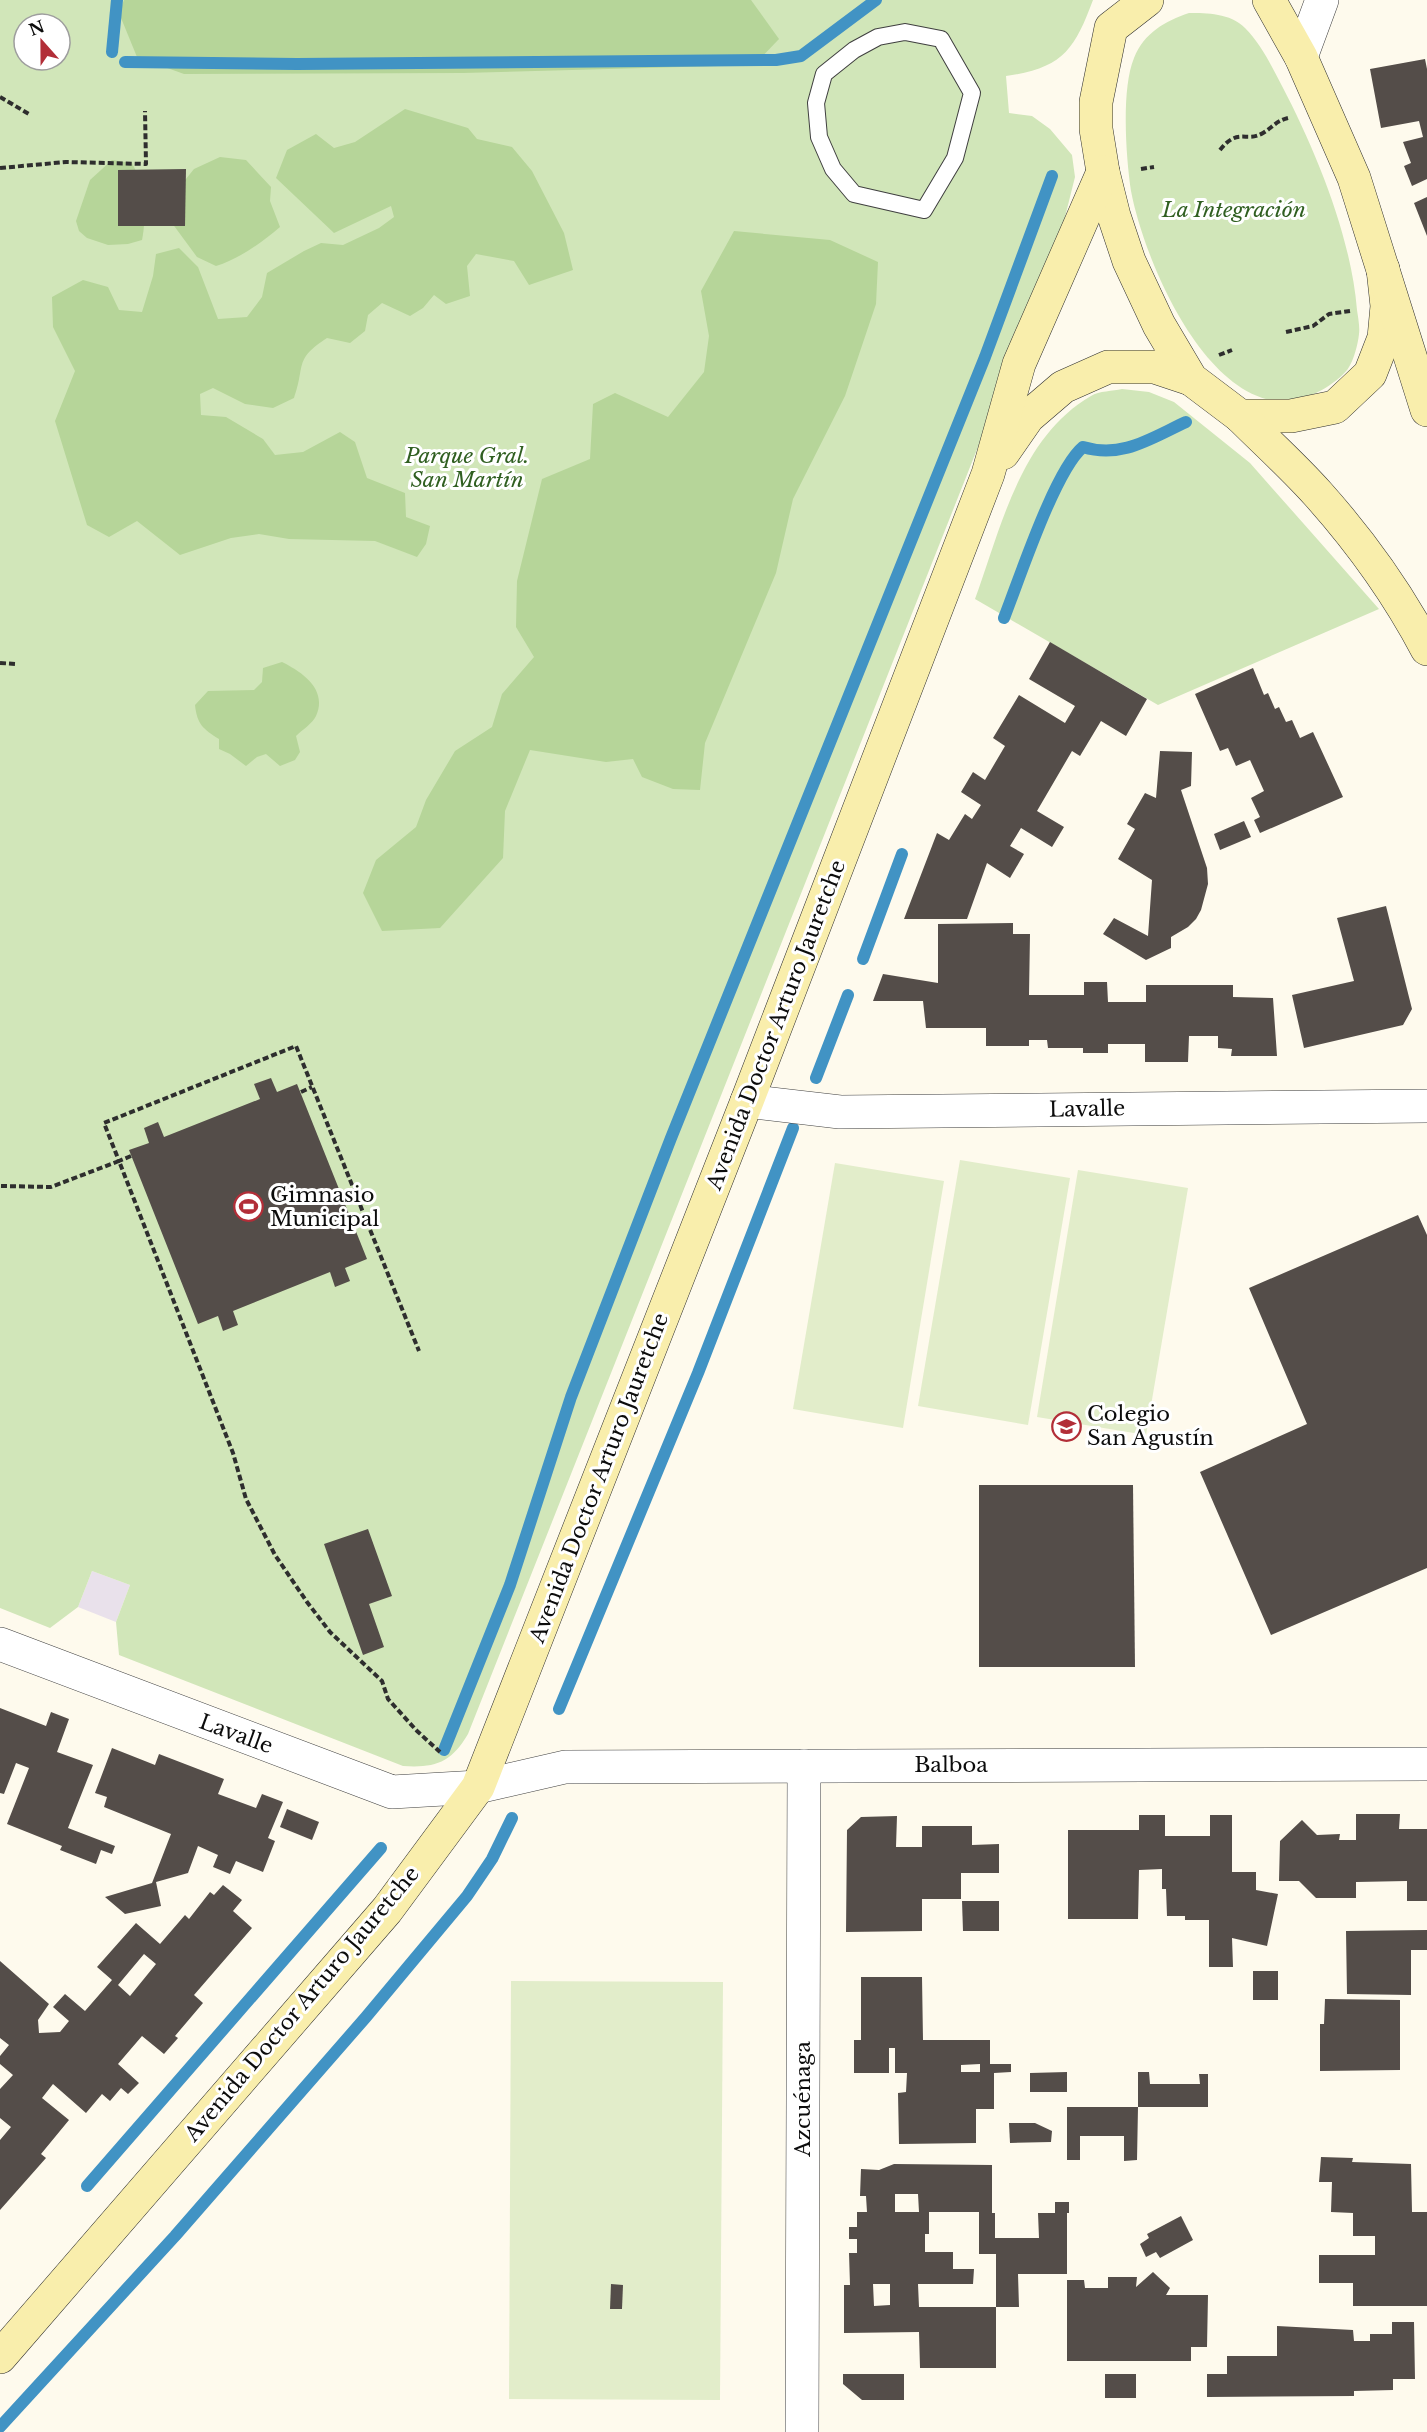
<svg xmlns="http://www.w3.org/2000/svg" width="1427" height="2432" font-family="'Libre Baskerville',serif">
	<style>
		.industrial { fill: #e9e1eb }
		.green { fill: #d1e6b9; fill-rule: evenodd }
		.forest { fill: #b6d599 }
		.pitch { fill: #e2edca }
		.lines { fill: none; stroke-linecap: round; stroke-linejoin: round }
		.stream { stroke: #4193c4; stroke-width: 12 }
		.building { fill: #544d49; fill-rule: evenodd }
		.service-casing { stroke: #3f3f3f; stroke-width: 18 }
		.minor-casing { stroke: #3f3f3f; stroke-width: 34 }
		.secondary-casing { stroke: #2e2e2e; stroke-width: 34 }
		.path { stroke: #2e2e2e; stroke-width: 4; stroke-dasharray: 6 3; stroke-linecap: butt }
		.service { stroke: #fff; stroke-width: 16 }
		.minor { stroke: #fff; stroke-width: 33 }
		.secondary { stroke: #f9eeac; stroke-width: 33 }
		.labels { text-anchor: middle; stroke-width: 6; stroke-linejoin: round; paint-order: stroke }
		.park-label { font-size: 21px; font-style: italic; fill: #305f21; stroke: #fff }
		.street-label { font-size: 21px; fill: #0c0c0c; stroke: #fff }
		.poi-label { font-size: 21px; fill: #0c0c0c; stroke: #fff; text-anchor: start }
	</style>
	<rect width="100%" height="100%" fill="#fefaed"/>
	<polygon class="industrial" points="92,1571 130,1585 116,1622 78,1607"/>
	<g class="green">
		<path d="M 0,0 L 1093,0 C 1074,51 1062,68 1006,76 L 1009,113 L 1032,116 L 1050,129 L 1072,155 L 1075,177 L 1058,245 L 468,1734 C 451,1763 435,1768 403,1766 L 119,1655 L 116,1622 L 130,1585 L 92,1571 L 78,1607 L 50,1628 L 0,1608 ZM 24,24 L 60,24 L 60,60 L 24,60 Z"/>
		<path d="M 1189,13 C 1207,13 1230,13 1245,28 C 1261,44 1271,65 1282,86 C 1316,151 1351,236 1357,310 C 1358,317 1360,327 1359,334 C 1358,344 1354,359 1349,367 C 1341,381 1311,398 1295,401 C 1208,413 1144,260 1131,191 C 1126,158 1121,89 1134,58 C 1144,33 1165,21 1189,13 Z"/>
		<path d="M 1122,389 L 1149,392 L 1174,402 L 1250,463 L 1379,609 L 1158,705 L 975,599 C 1001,528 1020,437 1091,396 C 1099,391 1113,391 1122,389 Z"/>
	</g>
	<g class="forest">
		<polygon points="124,0 751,0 779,39 754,65 463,73 184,74 137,57 119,13"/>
		<path d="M 405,109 L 468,128 L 477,139 L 512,147 L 532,171 L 564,233 L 573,270 L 529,285 L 514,261 L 476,254 L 467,266 L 470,296 L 446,304 L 434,295 L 423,308 L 410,316 L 382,303 L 368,315 L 365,331 L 350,343 L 327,338 C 293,360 306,365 294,398 L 273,408 L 245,404 L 213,388 L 200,394 L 201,415 L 226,417 L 263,439 L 275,455 L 303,452 L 340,432 L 355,442 L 367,478 L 405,493 L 406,517 L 430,526 L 426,544 L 417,557 L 375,541 L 289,539 L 259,534 L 231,538 L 180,555 L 137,521 L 109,537 L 87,525 L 55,421 L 75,371 L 53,327 L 52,297 L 83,280 L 108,287 L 119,310 L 142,312 L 153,276 L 156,254 L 179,248 L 198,267 L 218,319 L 247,317 L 262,297 L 267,273 L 304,251 L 321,243 L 343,245 L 379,228 L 394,217 L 391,206 L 334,233 L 276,178 L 287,150 L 316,134 L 334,148 L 355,142 Z"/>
		<path d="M 220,157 L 246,160 L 271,187 L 270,201 L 280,227 C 261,243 239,259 216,266 L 197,257 L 169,219 L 173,195 L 194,169 Z"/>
		<path d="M 112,160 L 132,163 C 144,185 147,215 142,240 L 128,244 L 108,245 L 87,238 L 79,231 L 76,221 L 90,180 Z"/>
		<polygon points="734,231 830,240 878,262 876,304 845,396 793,499 776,573 705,743 700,790 673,789 642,777 633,759 606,762 530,750 505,811 503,858 440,928 382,931 363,893 376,860 416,827 426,800 455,751 492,727 502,694 534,657 516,627 517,581 542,479 590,459 593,404 615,393 668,417 704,372 709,336 701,291"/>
		<path d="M 282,662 C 302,672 328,689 316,716 C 313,723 302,730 296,736 L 300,752 L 295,760 L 280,766 L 266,754 L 257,757 L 246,766 L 230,754 L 219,749 L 219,739 C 203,729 197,724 195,705 L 208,691 L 254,690 L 262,682 L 263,668 Z"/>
	</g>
	<g class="pitch">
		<polygon points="960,1160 1070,1178 1028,1425 918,1406"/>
		<polygon points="835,1163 944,1181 903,1428 793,1409"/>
		<polygon points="1078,1170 1188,1188 1146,1435 1037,1417"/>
		<polygon points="511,1981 723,1982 720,2400 509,2399"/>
	</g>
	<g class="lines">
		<g class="stream">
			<polyline points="112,52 117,0"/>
			<polyline points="125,62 297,64 776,60 801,56 876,0"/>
			<path d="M 1004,618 C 1019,580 1055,470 1083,447 C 1122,459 1151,438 1186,422"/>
			<polyline points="863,959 902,854"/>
			<polyline points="816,1078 848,995"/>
			<polyline points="559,1709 698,1373 793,1128"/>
			<polyline points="444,1750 510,1585 571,1397 671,1138 985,357 1052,176"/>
			<polyline points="87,2186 381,1848"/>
			<polyline points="0,2427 175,2236 366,2017 467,1896 492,1859 512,1818"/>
		</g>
	</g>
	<g class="building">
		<polygon points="1425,59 1427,69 1427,179 1412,186 1404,166 1411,163 1403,142 1423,137 1419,121 1381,128 1370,69"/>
		<polygon points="186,169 185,226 118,226 118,170"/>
		<polygon points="1427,197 1427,236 1414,203"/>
		<polygon points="1050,642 1147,699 1126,736 1101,721 1080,756 1072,751 1037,811 1064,827 1052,847 1021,828 1010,846 1024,854 1010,878 987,863 967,919 904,919 937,833 949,840 965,814 972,819 981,805 961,792 973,772 985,780 1005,746 993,738 1019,695 1065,723 1075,706 1029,679"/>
		<polygon points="1253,668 1264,695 1268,693 1275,709 1279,707 1286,722 1292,720 1300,738 1313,732 1343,797 1260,833 1254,820 1260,817 1251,798 1264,791 1250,760 1236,766 1228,748 1220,751 1195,694"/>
		<polygon points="1160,751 1192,752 1191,786 1181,790 1207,868 1208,884 1201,910 1196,919 1188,927 1171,937 1171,948 1146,960 1103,934 1114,918 1148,936 1152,880 1118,859 1135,829 1127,824 1145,793 1156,798"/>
		<polygon points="1244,821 1251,837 1220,850 1214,834"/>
		<polygon points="1386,906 1412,1009 1403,1025 1304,1048 1292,995 1354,981 1337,918"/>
		<polygon points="1013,923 1013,934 1030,934 1029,995 1084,995 1084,982 1107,982 1108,1002 1146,1002 1146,985 1233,985 1233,997 1273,998 1277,1056 1231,1056 1232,1049 1218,1048 1218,1036 1189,1036 1188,1062 1145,1062 1145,1044 1108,1044 1108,1053 1083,1053 1083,1048 1048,1048 1047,1040 1029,1040 1029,1046 986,1046 986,1028 926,1028 923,1001 873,1001 883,974 938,983 938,924"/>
		<polygon points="271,1078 277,1092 297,1084 367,1259 345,1268 350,1281 335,1287 330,1272 233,1311 238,1325 223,1331 218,1316 198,1324 129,1150 149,1143 144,1128 158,1122 164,1137 260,1099 254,1084"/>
		<polygon points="1418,1215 1427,1235 1427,1568 1271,1635 1200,1472 1307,1424 1249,1288"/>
		<polygon points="979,1485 1133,1485 1135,1667 979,1667"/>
		<polygon points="368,1529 392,1596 369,1604 384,1647 363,1655 324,1544"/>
		<polygon points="0,1708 46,1726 51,1712 69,1719 57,1752 93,1765 68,1828 115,1846 112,1854 101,1850 96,1864 60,1850 62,1846 7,1824 29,1768 16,1763 4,1794 0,1793"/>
		<polygon points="112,1748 155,1765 159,1754 224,1779 218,1794 256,1808 262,1794 283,1802 268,1838 275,1841 263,1872 236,1861 230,1874 213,1867 218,1855 198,1846 188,1873 156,1882 161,1906 125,1914 105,1897 152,1883 171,1834 104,1807 107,1797 95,1793"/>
		<polygon points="287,1809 319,1822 312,1840 280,1827"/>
		<polygon points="1356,1814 1400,1814 1399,1829 1427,1829 1427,1901 1407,1901 1407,1881 1356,1882 1356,1898 1316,1898 1299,1881 1279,1881 1280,1841 1302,1820 1317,1835 1340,1834 1339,1840 1356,1840"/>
		<polygon points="1139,1815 1165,1815 1165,1836 1210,1836 1210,1815 1232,1815 1232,1872 1256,1872 1256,1890 1278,1894 1267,1946 1232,1938 1233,1967 1209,1967 1209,1920 1185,1920 1185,1916 1167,1916 1166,1889 1162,1889 1162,1869 1139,1870 1138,1919 1068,1919 1068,1830 1139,1830"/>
		<polygon points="897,1816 896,1847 922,1847 922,1826 972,1826 972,1845 999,1844 999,1873 961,1873 961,1899 922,1899 922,1931 846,1932 847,1830 861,1817"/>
		<path d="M 223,1885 L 242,1900 L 233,1911 L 252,1928 L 194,1995 L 203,2003 L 175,2036 L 178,2038 L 164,2054 L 142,2036 L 118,2064 L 139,2083 L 128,2094 L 121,2088 L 110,2101 L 102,2094 L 86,2113 L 53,2084 L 42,2098 L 69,2120 L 41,2154 L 46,2158 L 0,2210 L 0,2140 L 11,2127 L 0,2118 L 0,2089 L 13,2075 L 0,2064 L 0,2056 L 9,2045 L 0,2038 L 0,1961 L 49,2004 L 38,2020 L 39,2033 L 60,2032 L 69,2021 L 53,2007 L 65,1994 L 85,2011 L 112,1980 L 97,1967 L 136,1923 L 160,1944 L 185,1915 L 189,1919 L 210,1892 L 214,1895 ZM 144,1954 L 156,1964 L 130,1996 L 118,1985 Z"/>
		<polygon points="962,1901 999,1901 999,1931 963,1931"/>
		<polygon points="1427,1930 1427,1950 1411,1950 1411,1995 1347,1994 1346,1931"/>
		<rect x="1253" y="1971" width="25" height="29"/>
		<path d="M 861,1977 L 922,1977 L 923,2040 L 990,2040 L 990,2064 L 1011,2064 L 1011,2072 L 994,2073 L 994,2109 L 976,2109 L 976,2143 L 899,2144 L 898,2093 L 906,2092 L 907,2073 L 895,2073 L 895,2048 L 889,2048 L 889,2073 L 854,2073 L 854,2040 L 861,2040 ZM 980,2064 L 980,2072 L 961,2072 L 961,2065 Z"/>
		<polygon points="1325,1999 1400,2000 1400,2070 1320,2071 1320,2024 1324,2024"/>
		<polygon points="1067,2072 1067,2092 1030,2092 1030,2073"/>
		<polygon points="1138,2072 1149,2072 1150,2084 1200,2084 1199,2074 1208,2074 1208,2107 1138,2107"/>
		<polygon points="1067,2107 1138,2107 1137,2160 1124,2161 1124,2136 1080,2136 1080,2160 1067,2160"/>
		<polygon points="1009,2123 1035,2123 1052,2131 1051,2142 1010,2143"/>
		<polygon points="1321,2157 1353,2158 1352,2162 1411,2164 1412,2212 1427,2212 1427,2306 1353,2306 1353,2283 1319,2283 1319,2255 1375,2255 1375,2236 1353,2236 1353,2213 1331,2212 1332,2182 1319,2182"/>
		<path d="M 894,2164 L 992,2165 L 992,2213 L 995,2213 L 995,2238 L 1039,2238 L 1038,2213 L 1055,2213 L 1055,2202 L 1069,2202 L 1069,2213 L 1067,2213 L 1067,2274 L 1018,2274 L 1019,2307 L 996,2307 L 996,2254 L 979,2254 L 979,2212 L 929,2212 L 929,2234 L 925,2234 L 925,2252 L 953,2252 L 953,2269 L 974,2269 L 973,2284 L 918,2284 L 919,2307 L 996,2307 L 996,2368 L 920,2368 L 919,2332 L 844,2333 L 844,2285 L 850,2285 L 849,2253 L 857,2253 L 857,2239 L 849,2239 L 849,2227 L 857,2227 L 857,2212 L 867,2212 L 866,2196 L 860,2196 L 861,2169 L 879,2170 ZM 895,2194 L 918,2194 L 919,2212 L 895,2212 ZM 873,2284 L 890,2284 L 890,2305 L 874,2306 Z"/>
		<polygon points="1181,2216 1193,2240 1160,2258 1156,2252 1146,2257 1140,2244 1149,2238 1147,2234"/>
		<polygon points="1153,2272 1170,2288 1166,2295 1208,2295 1207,2347 1191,2347 1191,2361 1067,2361 1067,2280 1084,2280 1085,2288 1108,2288 1108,2277 1137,2277 1136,2287"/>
		<polygon points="611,2284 623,2285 622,2309 610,2309"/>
		<polygon points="1392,2322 1414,2322 1415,2379 1393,2379 1393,2390 1354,2391 1354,2396 1207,2397 1207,2374 1227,2374 1227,2356 1277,2356 1277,2326 1353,2330 1354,2341 1370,2341 1370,2334 1392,2334"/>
		<polygon points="843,2374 904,2374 904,2400 862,2400 843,2384"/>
		<rect x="1105" y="2374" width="31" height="24"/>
	</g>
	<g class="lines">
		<defs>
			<polygon id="service" points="905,32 941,39 972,93 955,158 924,210 854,194 833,169 819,137 816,103 824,74 854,50 878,37"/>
			<g id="minor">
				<polyline points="1301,57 1322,0"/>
				<polyline points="747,1101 840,1112 1427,1106"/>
				<polyline points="0,1644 392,1792 478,1787 565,1767 1427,1764"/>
				<polyline points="802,2432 804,1766"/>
			</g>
			<g id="secondary">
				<polyline points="1147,0 1111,28 1096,102 1096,129 1103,172 1114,216 1129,261 1159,325 1191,379 1240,416 1291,416 1335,407 1370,374 1384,338 1387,306 1383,269"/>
				<polyline points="1269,0 1301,57 1354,178 1427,410"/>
				<path d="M 1240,416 C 1266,442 1294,467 1318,494 C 1360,541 1398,594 1427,649"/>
				<polyline points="1003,453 1028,417 1063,387 1108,367 1155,367 1191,379"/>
				<polyline points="0,2357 387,1910 478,1787 747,1101 988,474 1019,364 1103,172"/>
			</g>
		</defs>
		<use href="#service" class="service-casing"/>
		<use href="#minor" class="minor-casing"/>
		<use href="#secondary" class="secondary-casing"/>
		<g class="path">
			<polyline points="0,97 29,114"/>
			<path d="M 1220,150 C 1238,127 1246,143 1263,133 C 1273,127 1276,121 1288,118"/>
			<polyline points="0,168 66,162 146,164 145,111"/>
			<polyline points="1141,169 1154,167"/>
			<polyline points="1286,332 1313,326 1329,314 1350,311"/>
			<polyline points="1219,355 1232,350"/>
			<polyline points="0,663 16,664"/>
			<polyline points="301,1092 312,1087"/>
			<polyline points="131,1156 119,1161 104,1123 296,1046 419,1351"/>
			<polyline points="1,1186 51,1187 119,1161 233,1453 246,1499 275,1555 307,1602 330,1632 382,1681 388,1699 417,1731 440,1752"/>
		</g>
		<use href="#service" class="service"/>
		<use href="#minor" class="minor"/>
		<use href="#secondary" class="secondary"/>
	</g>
	<defs>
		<symbol id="stadium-ring" viewBox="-11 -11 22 22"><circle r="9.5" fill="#fff" stroke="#b22e38" stroke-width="1.5"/><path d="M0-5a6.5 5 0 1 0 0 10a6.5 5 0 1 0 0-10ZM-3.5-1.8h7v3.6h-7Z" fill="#b22e38"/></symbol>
		<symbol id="school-ring" viewBox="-11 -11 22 22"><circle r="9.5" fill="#fff" stroke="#b22e38" stroke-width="1.5"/><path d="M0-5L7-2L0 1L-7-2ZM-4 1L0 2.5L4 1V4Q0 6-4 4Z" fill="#b22e38"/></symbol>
	</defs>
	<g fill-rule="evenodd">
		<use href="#stadium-ring" x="232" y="1190" width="33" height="33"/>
		<use href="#school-ring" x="1050" y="1410" width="33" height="33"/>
	</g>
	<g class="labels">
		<g class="park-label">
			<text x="1234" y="217">La Integración</text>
			<text x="467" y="463">Parque Gral.<tspan x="467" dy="24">San Martín</tspan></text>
		</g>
		<g class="street-label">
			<text transform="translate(776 1025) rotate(-69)" y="7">Avenida Doctor Arturo Jauretche</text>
			<text transform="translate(1087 1109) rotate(-1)" y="7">Lavalle</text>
			<text transform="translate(599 1478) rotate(-69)" y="7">Avenida Doctor Arturo Jauretche</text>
			<text transform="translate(236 1734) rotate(20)" y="7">Lavalle</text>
			<text x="951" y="1772">Balboa</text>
			<text transform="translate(302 2004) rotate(-50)" y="7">Avenida Doctor Arturo Jauretche</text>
			<text transform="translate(803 2099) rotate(-90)" y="7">Azcuénaga</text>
		</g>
		<g class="poi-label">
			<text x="270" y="1202">Gimnasio<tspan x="270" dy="24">Municipal</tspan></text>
			<text x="1087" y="1421">Colegio<tspan x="1087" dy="24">San Agustín</tspan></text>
		</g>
	</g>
	<g transform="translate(42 42) rotate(339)"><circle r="28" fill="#ffffff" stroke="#9e9e9e" stroke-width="1.5"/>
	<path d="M0-4.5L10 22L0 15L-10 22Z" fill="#b22e38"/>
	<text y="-9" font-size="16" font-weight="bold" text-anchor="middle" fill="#0c0c0c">N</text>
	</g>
</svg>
